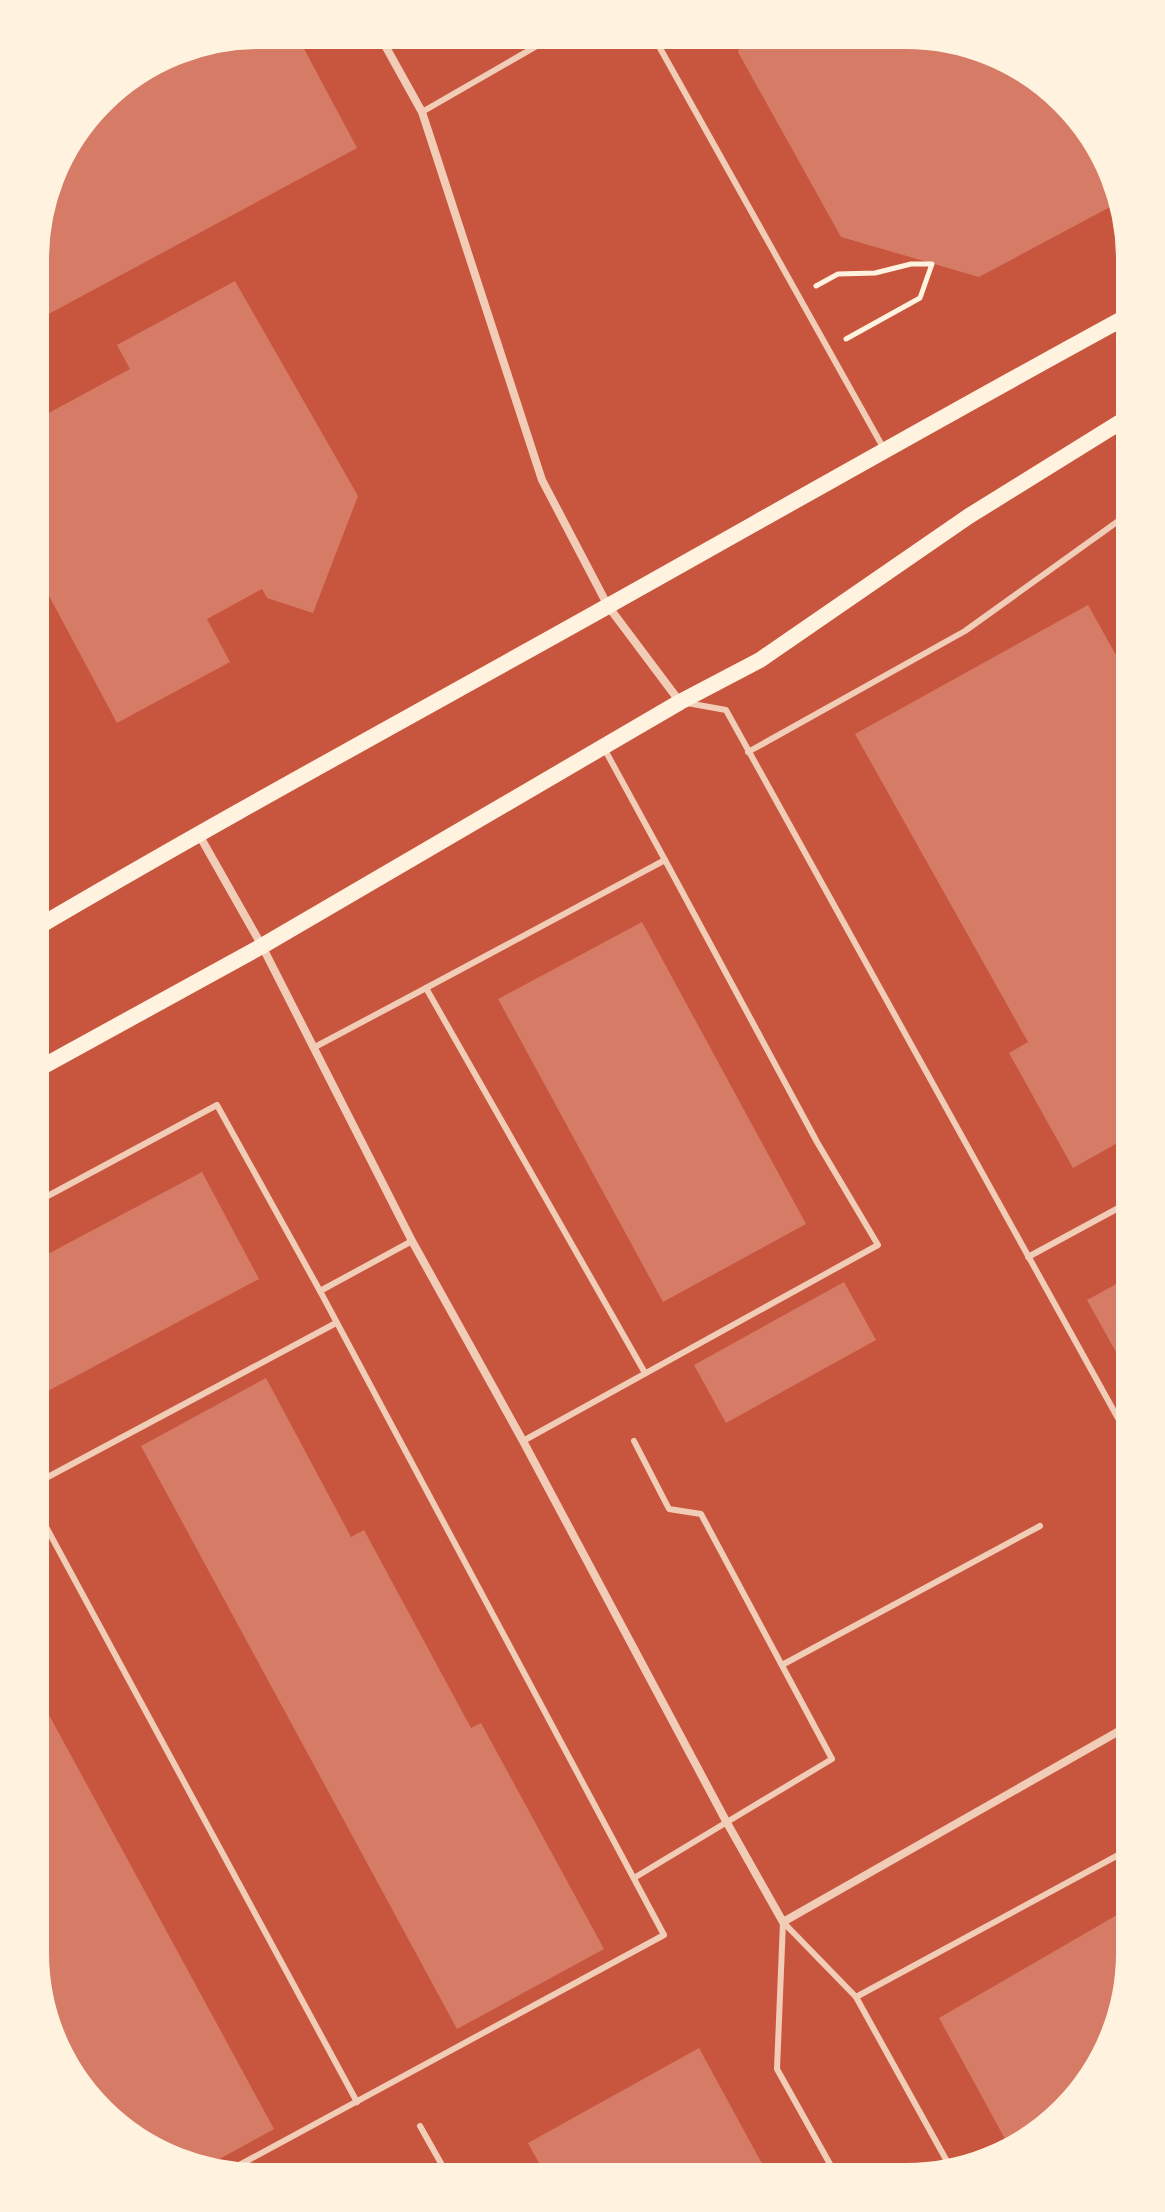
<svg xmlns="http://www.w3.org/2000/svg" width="1165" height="2212" font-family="'DejaVu Sans',sans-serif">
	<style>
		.building { fill: #d67c66 }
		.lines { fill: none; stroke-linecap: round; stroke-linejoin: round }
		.path { stroke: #fff3e0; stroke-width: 5 }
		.service { stroke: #f1ccb7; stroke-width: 6 }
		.minor { stroke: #f1ccb7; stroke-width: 8 }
		.secondary { stroke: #fff3e0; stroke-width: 16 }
		.rim { fill: none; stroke: #fff3e0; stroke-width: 10 }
	</style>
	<rect width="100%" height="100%" fill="#c8553d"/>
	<g class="building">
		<polygon points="259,30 294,30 357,148 32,323 32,230 54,158 108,87 172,47"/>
		<polygon points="744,33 950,34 1057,87 1123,186 1125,199 979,277 841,237 738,52"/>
		<polygon points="235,281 358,496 313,613 267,598 262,589 207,619 230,662 117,723 32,564 32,422 130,369 117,345"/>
		<polygon points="1088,605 1135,689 1135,1133 1073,1168 1009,1053 1028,1042 855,734"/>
		<polygon points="642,922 806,1224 663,1302 498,999"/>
		<polygon points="202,1172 259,1279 31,1400 31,1263"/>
		<polygon points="1135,1274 1135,1386 1087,1300"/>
		<polygon points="844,1282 876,1340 726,1423 694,1365"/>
		<polygon points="266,1378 351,1537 364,1530 471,1728 481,1723 604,1949 457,2029 141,1446"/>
		<polygon points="30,1680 274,2129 203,2168 108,2125 37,1995 30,1953"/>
		<polygon points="1134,1905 1134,1968 1087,2093 1010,2148 939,2018"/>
		<polygon points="699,2048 772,2182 549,2181 528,2143"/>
	</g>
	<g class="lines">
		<polyline class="path" points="816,286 838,274 875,273 911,264 932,264 920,298 846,339"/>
		<g class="service">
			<polyline points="651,32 884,449"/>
			<polyline points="422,112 561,32"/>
			<polyline points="687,703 726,710 1135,1449"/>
			<polyline points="605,750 665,860"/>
			<polyline points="748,752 965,631 1135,509"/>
			<polyline points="313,1048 426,988"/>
			<polyline points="31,1205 217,1105 320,1291 664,1935 219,2176"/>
			<polyline points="1028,1257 1135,1199"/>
			<polyline points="320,1291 412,1241"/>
			<polyline points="523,1441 878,1245 817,1142 665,860 426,988 645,1373"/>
			<polyline points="31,1486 336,1323"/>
			<polyline points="31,1499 357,2102"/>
			<polyline points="782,1665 1040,1526"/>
			<polyline points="634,1878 832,1759 701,1514 669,1509 634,1441"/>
			<polyline points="783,1922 856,1997 954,2174"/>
			<polyline points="783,1922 777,2069 840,2182"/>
			<polyline points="856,1997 1135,1846"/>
			<polyline points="420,2126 451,2181"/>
		</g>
		<g class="minor">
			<polyline points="377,31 422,112 542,480 608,606 680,702"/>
			<polyline points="198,833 262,946 412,1241 523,1441 726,1821 783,1922 1135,1722"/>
		</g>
		<g class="secondary">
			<path d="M 31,931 C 221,819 415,714 608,606 C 783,508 958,408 1135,312"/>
			<polyline points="31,1073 262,946 680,702 760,660 969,516 1135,413"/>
		</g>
	</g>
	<path d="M0 0H1165V2212H0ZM259 44H906A215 215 0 0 1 1121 259V1953A215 215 0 0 1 906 2168H259A215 215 0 0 1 44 1953V259A215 215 0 0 1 259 44Z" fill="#fff3e0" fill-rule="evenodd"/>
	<path class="rim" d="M259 44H906A215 215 0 0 1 1121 259V1953A215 215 0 0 1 906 2168H259A215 215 0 0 1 44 1953V259A215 215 0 0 1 259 44Z"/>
</svg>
